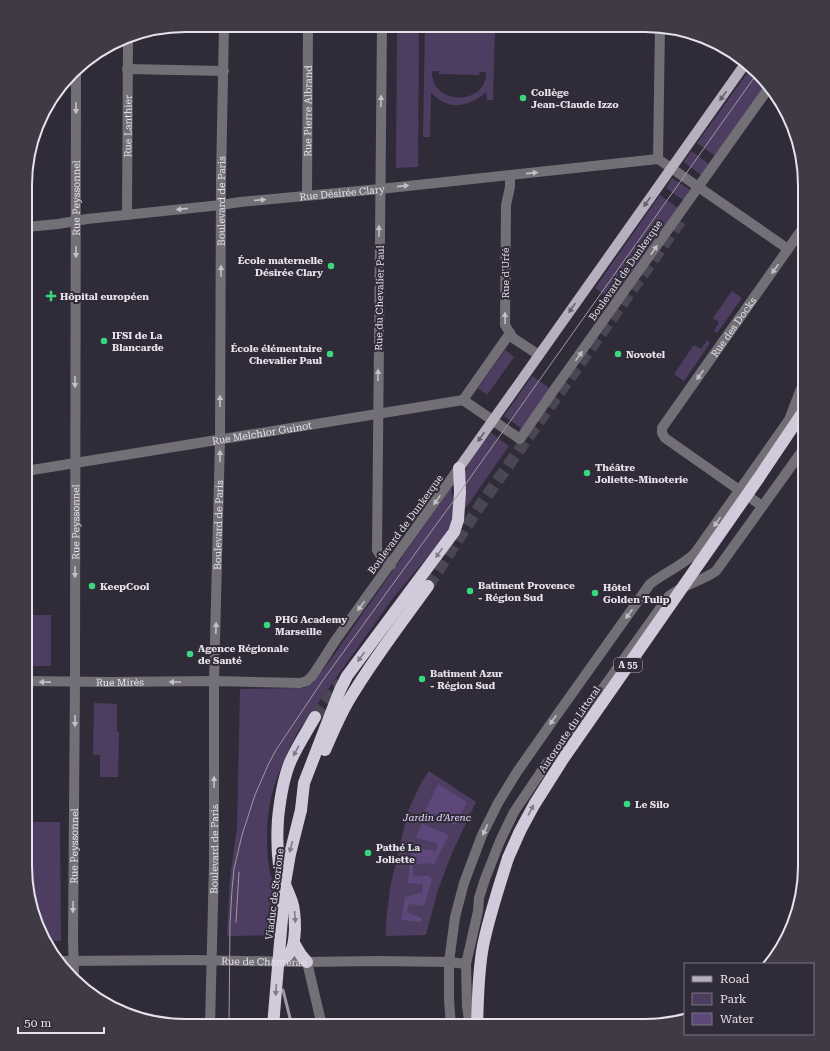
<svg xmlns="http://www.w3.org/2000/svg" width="830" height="1051" font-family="'Roboto Serif',serif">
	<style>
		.green { fill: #4d3e61; fill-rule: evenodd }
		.water { fill: #5e477b }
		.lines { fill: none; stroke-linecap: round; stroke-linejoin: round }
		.highway-tunnel { stroke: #4b4653; stroke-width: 12; stroke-dasharray: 12 6; stroke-linecap: butt }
		.minor { stroke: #726f76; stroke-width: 10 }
		.major { stroke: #b6b0be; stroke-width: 10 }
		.highway { stroke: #d1cadb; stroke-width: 12 }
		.tram { stroke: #9e99a4; stroke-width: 1 }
		.rail { stroke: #9e99a4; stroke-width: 3 }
		.highway-bridge { stroke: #d1cadb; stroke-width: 12 }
		.oneway { fill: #66606e }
		.oneway2 { fill: #c3c0c8 }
		.oneway3 { fill: #807a8a }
		.poi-dot { fill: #39d87f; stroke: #302b38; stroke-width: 1.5 }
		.labels { text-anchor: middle; stroke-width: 4; stroke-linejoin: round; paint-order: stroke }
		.shield { fill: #302b38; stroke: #afabb5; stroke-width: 1 }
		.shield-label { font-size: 9px; font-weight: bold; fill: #e6e2eb }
		.poi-label { font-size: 10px; font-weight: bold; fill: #e6e2eb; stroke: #302b38; text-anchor: start }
		.street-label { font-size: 10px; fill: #e6e2eb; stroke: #302b38 }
		.park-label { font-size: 10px; font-style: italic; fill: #e7dafb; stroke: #302b38 }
		.rim { fill: none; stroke: #e6e2eb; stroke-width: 2 }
	</style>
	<rect width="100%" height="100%" fill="#302b38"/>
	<g class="green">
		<polygon points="397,26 419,26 418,167 396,168"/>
		<path d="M 425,26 L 495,26 L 493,100 L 487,100 L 486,92 C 474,103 457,110 441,101 C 437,99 434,95 431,93 L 430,137 L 423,137 ZM 432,71 L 439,71 L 439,74 L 480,75 L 479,72 L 486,72 C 488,106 430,106 432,71 Z"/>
		<polygon points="750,69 765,86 715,156 697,143"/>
		<polygon points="691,151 709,164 701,175 684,162"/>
		<polygon points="672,178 690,190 683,200 666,188"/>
		<polygon points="660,195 678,208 612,300 595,288"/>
		<polygon points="732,291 742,298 717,333 714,331 719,322 713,318"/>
		<polygon points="707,340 710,343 684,381 674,374 694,345 701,349"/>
		<polygon points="505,350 514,357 487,395 478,388"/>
		<polygon points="532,376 551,389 522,429 504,416"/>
		<path d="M 491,433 L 509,446 L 465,509 C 464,497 461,481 466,469 C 470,457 483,443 491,433 Z"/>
		<path d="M 451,487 C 455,510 455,516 444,537 L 393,598 L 298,731 C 287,753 275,778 270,802 C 266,823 266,852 270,873 C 273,884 279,894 282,904 C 284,914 284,925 285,935 L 227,936 L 230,879 L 237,827 L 240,689 L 304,688 L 312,684 L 327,665 Z"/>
		<polygon points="26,615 51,615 51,666 25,666"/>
		<polygon points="94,703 117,704 117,732 119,732 118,777 100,777 100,755 93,755"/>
		<polygon points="429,771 476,802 452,853 438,890 426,935 386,936 386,921 390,888 408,811 421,783"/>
		<polygon points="25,822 60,822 61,941 53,941 53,948 49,948 46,946 30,907 25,866"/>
	</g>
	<g class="water">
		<polygon points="438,784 467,802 456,825 425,812"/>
		<polygon points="422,824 449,835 437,858 434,865 428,863 413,865 413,876 429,876 432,879 424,906 409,904 407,912 422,918 421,922 401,920 405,897 422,893 423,884 408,883 412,847 436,851 438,843 416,838"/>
	</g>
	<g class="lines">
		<g class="highway-tunnel">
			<polyline points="428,586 479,507 681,220"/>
			<polyline points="315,717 341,682"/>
		</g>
		<g class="minor">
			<polyline points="382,26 377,550 382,558 391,565"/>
			<polyline points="127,69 224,71"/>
			<polyline points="658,159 788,249"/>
			<polyline points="658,159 660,26"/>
			<polyline points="510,175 510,187 506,205 505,325 513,338 539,355"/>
			<path id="s1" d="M 307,196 L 308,25"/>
			<path id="s2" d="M 127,215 L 128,37"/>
			<path id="s3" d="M 26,227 L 58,224 L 87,219 L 221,205 L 240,202 L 380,189 L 658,159"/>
			<polyline points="463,400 510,333"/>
			<path id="s4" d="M 26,471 L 463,400 L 520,439 L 556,387 L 768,89"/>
			<path id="s5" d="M 762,506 L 665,438 L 662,433 L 662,428 L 805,225"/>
			<path id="s6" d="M 25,681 L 108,682 L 214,681 L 300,683 L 307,681 L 313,675 L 335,641 L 459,468"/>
			<path id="s7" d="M 61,961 L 194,960 L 302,962 L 379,961 L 449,962 L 466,964"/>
			<polyline points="307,962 322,1026"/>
			<path id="s8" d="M 74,975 L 73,939 L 75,682 L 76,69"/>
			<path id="s9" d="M 210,1026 L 214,863 L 214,681 L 220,440 L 221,179 L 224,25"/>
			<path d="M 451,1026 L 449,1000 L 449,962 L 455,917 L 464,883 L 482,835 L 498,803 L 517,772 L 554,719 L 650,584 C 665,572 682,566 695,553 L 789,420 L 800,391 L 805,382"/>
			<path d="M 470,1026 L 467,1007 L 466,964 L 471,942 L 478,911 L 479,898 L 485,879 L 500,841 L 514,812 L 547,763 L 559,752 L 568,740 L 591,705 L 669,596 C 683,585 702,581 716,571 L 805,447"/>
		</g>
		<polyline class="major" points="459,468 745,64"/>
		<g class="highway">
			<polyline points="758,479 805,409"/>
			<path d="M 325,750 C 333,732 341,712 352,695 C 375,657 402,622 428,586"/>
			<polyline points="301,810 304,783 340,690 347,676 454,532 458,520 460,492 459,468"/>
			<polyline points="294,943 301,955 307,962"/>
			<path d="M 278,961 C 294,955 294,944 295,929 C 295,920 295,911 292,902 C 288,890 281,878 279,865 C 277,850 277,834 278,819 C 280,799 283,778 291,760 C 298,745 307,731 315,717"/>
			<path d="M 477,1026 C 478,999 478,972 483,946 C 489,916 499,887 508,858"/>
		</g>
		<g class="tram">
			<polyline points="627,266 649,235"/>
			<polyline points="236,922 239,872"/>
			<polyline points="229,1026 230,924 232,890 234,869 242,835 255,795 268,765 276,750 323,680 460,492 756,75"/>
		</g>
		<polyline class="rail" points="283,990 292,1026"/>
		<g class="highway-bridge">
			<polyline points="508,858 520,831 534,805 563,759 758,479"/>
			<polyline points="273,1026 285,883 290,854 301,810"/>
		</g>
	</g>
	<defs><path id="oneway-solid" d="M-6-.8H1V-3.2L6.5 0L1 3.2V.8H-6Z"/></defs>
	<g class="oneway">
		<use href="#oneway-solid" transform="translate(723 96) rotate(125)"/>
		<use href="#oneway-solid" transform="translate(647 202) rotate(125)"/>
		<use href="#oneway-solid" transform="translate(572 308) rotate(125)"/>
		<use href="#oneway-solid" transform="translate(481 437) rotate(125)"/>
	</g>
	<g class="oneway2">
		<use href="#oneway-solid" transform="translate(381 101) rotate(-89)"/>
		<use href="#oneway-solid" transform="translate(76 108) rotate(90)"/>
		<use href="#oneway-solid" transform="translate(532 173) rotate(-6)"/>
		<use href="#oneway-solid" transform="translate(403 186) rotate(-6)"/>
		<use href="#oneway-solid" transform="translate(260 200) rotate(-5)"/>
		<use href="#oneway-solid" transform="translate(182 209) rotate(174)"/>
		<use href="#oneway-solid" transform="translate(379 231) rotate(-90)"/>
		<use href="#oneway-solid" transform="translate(654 250) rotate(-55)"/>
		<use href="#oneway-solid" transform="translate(76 252) rotate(90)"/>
		<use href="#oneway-solid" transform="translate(775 269) rotate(125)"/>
		<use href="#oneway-solid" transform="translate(221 271) rotate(-90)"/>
		<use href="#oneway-solid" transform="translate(505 318) rotate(-90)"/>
		<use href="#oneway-solid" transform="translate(579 356) rotate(-54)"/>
		<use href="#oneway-solid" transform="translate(378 375) rotate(-89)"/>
		<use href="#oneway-solid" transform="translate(700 375) rotate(125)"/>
		<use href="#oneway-solid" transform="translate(75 382) rotate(90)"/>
		<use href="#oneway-solid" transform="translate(220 401) rotate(-90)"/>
		<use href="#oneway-solid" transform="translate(220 456) rotate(-89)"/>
		<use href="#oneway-solid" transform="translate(437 500) rotate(125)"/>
		<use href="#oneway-solid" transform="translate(717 522) rotate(125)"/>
		<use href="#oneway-solid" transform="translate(75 572) rotate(90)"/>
		<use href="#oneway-solid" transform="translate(361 606) rotate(126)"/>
		<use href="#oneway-solid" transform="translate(629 614) rotate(126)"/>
		<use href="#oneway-solid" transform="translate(216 628) rotate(-88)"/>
		<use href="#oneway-solid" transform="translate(45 682) rotate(-179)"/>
		<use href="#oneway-solid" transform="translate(175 682) rotate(180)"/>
		<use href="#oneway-solid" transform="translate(553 720) rotate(125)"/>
		<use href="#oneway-solid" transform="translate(75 721) rotate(90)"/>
		<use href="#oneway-solid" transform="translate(214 782) rotate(-90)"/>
		<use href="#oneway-solid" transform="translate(485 830) rotate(114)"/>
		<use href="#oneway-solid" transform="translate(73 907) rotate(91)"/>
	</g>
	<g class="oneway3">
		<use href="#oneway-solid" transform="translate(439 553) rotate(126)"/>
		<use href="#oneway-solid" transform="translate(361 657) rotate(126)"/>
		<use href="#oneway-solid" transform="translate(296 751) rotate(118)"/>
		<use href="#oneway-solid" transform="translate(531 810) rotate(-62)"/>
		<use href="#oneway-solid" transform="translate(291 847) rotate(104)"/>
		<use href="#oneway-solid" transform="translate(295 917) rotate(86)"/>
		<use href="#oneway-solid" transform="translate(276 990) rotate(94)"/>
	</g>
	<g class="poi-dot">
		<circle cx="523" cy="98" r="4"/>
		<circle cx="331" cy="266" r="4"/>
		<path d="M49 290h4v4h4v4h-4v4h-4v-4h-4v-4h4z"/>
		<circle cx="104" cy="341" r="4"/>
		<circle cx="330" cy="354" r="4"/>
		<circle cx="618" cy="354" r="4"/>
		<circle cx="587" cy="473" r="4"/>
		<circle cx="92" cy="586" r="4"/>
		<circle cx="470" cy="591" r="4"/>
		<circle cx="595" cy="593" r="4"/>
		<circle cx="267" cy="625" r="4"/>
		<circle cx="190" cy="654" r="4"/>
		<circle cx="422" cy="679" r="4"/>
		<circle cx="627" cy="804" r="4"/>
		<circle cx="368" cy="853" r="4"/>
	</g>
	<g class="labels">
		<rect class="shield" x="614" y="658" width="28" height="14" rx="3"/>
		<g class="shield-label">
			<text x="628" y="668">A 55</text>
		</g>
		<g class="poi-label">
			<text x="531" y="96">Collège<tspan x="531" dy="12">Jean-Claude Izzo</tspan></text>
			<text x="323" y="264" text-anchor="end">École maternelle<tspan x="323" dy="12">Désirée Clary</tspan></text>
			<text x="60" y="300">Hôpital européen</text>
			<text x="112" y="339">IFSI de La<tspan x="112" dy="12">Blancarde</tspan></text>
			<text x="322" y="352" text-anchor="end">École élémentaire<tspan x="322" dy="12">Chevalier Paul</tspan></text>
			<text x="626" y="358">Novotel</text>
			<text x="595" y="471">Théâtre<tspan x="595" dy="12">Joliette-Minoterie</tspan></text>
			<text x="478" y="589">Batiment Provence<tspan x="478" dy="12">- Région Sud</tspan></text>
			<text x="100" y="590">KeepCool</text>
			<text x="603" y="591">Hôtel<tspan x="603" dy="12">Golden Tulip</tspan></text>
			<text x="275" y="623">PHG Academy<tspan x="275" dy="12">Marseille</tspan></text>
			<text x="198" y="652">Agence Régionale<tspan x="198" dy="12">de Santé</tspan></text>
			<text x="430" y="677">Batiment Azur<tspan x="430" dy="12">- Région Sud</tspan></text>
			<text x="635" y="808">Le Silo</text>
			<text x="376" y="851">Pathé La<tspan x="376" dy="12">Joliette</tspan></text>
		</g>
		<g class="street-label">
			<text dy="4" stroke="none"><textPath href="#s1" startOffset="85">Rue Pierre Albrand</textPath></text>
			<text dy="4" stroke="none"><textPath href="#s2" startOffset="89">Rue Lanthier</textPath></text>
			<text dy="4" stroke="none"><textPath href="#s3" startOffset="318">Rue Désirée Clary</textPath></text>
			<text dy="4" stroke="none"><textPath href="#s8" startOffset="777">Rue Peyssonnel</textPath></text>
			<text dy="4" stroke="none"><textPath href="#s9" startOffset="825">Boulevard de Paris</textPath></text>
			<text transform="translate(625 270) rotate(-55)" y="4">Boulevard de Dunkerque</text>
			<text transform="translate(505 273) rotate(-90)" y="4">Rue d'Urfé</text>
			<text transform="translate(379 298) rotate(-89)" y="4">Rue du Chevalier Paul</text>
			<text dy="4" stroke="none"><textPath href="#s5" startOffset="253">Rue des Docks</textPath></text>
			<text dy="4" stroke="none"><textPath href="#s4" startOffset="239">Rue Melchior Guinot</textPath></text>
			<text dy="4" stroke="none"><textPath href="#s8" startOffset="453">Rue Peyssonnel</textPath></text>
			<text transform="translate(405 524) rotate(-54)" y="4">Boulevard de Dunkerque</text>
			<text dy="4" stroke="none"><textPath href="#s9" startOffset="501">Boulevard de Paris</textPath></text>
			<text dy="4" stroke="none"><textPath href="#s6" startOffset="95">Rue Mirès</textPath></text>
			<text transform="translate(569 729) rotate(-56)" y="4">Autoroute du Littoral</text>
			<text dy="4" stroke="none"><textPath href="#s8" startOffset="129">Rue Peyssonnel</textPath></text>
			<text dy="4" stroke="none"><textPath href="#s9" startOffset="177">Boulevard de Paris</textPath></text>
			<text transform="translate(274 894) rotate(-83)" y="4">Viaduc de Storione</text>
			<text dy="4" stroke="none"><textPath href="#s7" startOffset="203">Rue de Chanterac</textPath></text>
		</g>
		<g class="park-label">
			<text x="437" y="821">Jardin d’Arenc</text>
		</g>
	</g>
	<path d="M0 0H830V1051H0ZM185 32H645A153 153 0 0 1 798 185V866A153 153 0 0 1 645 1019H185A153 153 0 0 1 32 866V185A153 153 0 0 1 185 32Z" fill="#3f3a46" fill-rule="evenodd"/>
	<path class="rim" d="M185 32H645A153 153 0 0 1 798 185V866A153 153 0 0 1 645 1019H185A153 153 0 0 1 32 866V185A153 153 0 0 1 185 32Z"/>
	<rect x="684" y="963" width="130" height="72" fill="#302b38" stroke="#797480"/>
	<rect x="692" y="976" width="20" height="6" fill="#b6b0be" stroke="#797480"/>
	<text x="720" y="983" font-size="12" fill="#e6e2eb">Road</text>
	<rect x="692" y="993" width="20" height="12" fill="#4d3e61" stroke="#797480"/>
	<text x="720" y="1003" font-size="12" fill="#e6e2eb">Park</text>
	<rect x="692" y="1013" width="20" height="12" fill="#5e477b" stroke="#797480"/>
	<text x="720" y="1023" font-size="12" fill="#e6e2eb">Water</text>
	<path d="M18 1027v6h86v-6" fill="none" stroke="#e6e2eb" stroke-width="2"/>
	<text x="24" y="1027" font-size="12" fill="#e6e2eb" stroke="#302b38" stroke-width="3" paint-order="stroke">50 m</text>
</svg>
